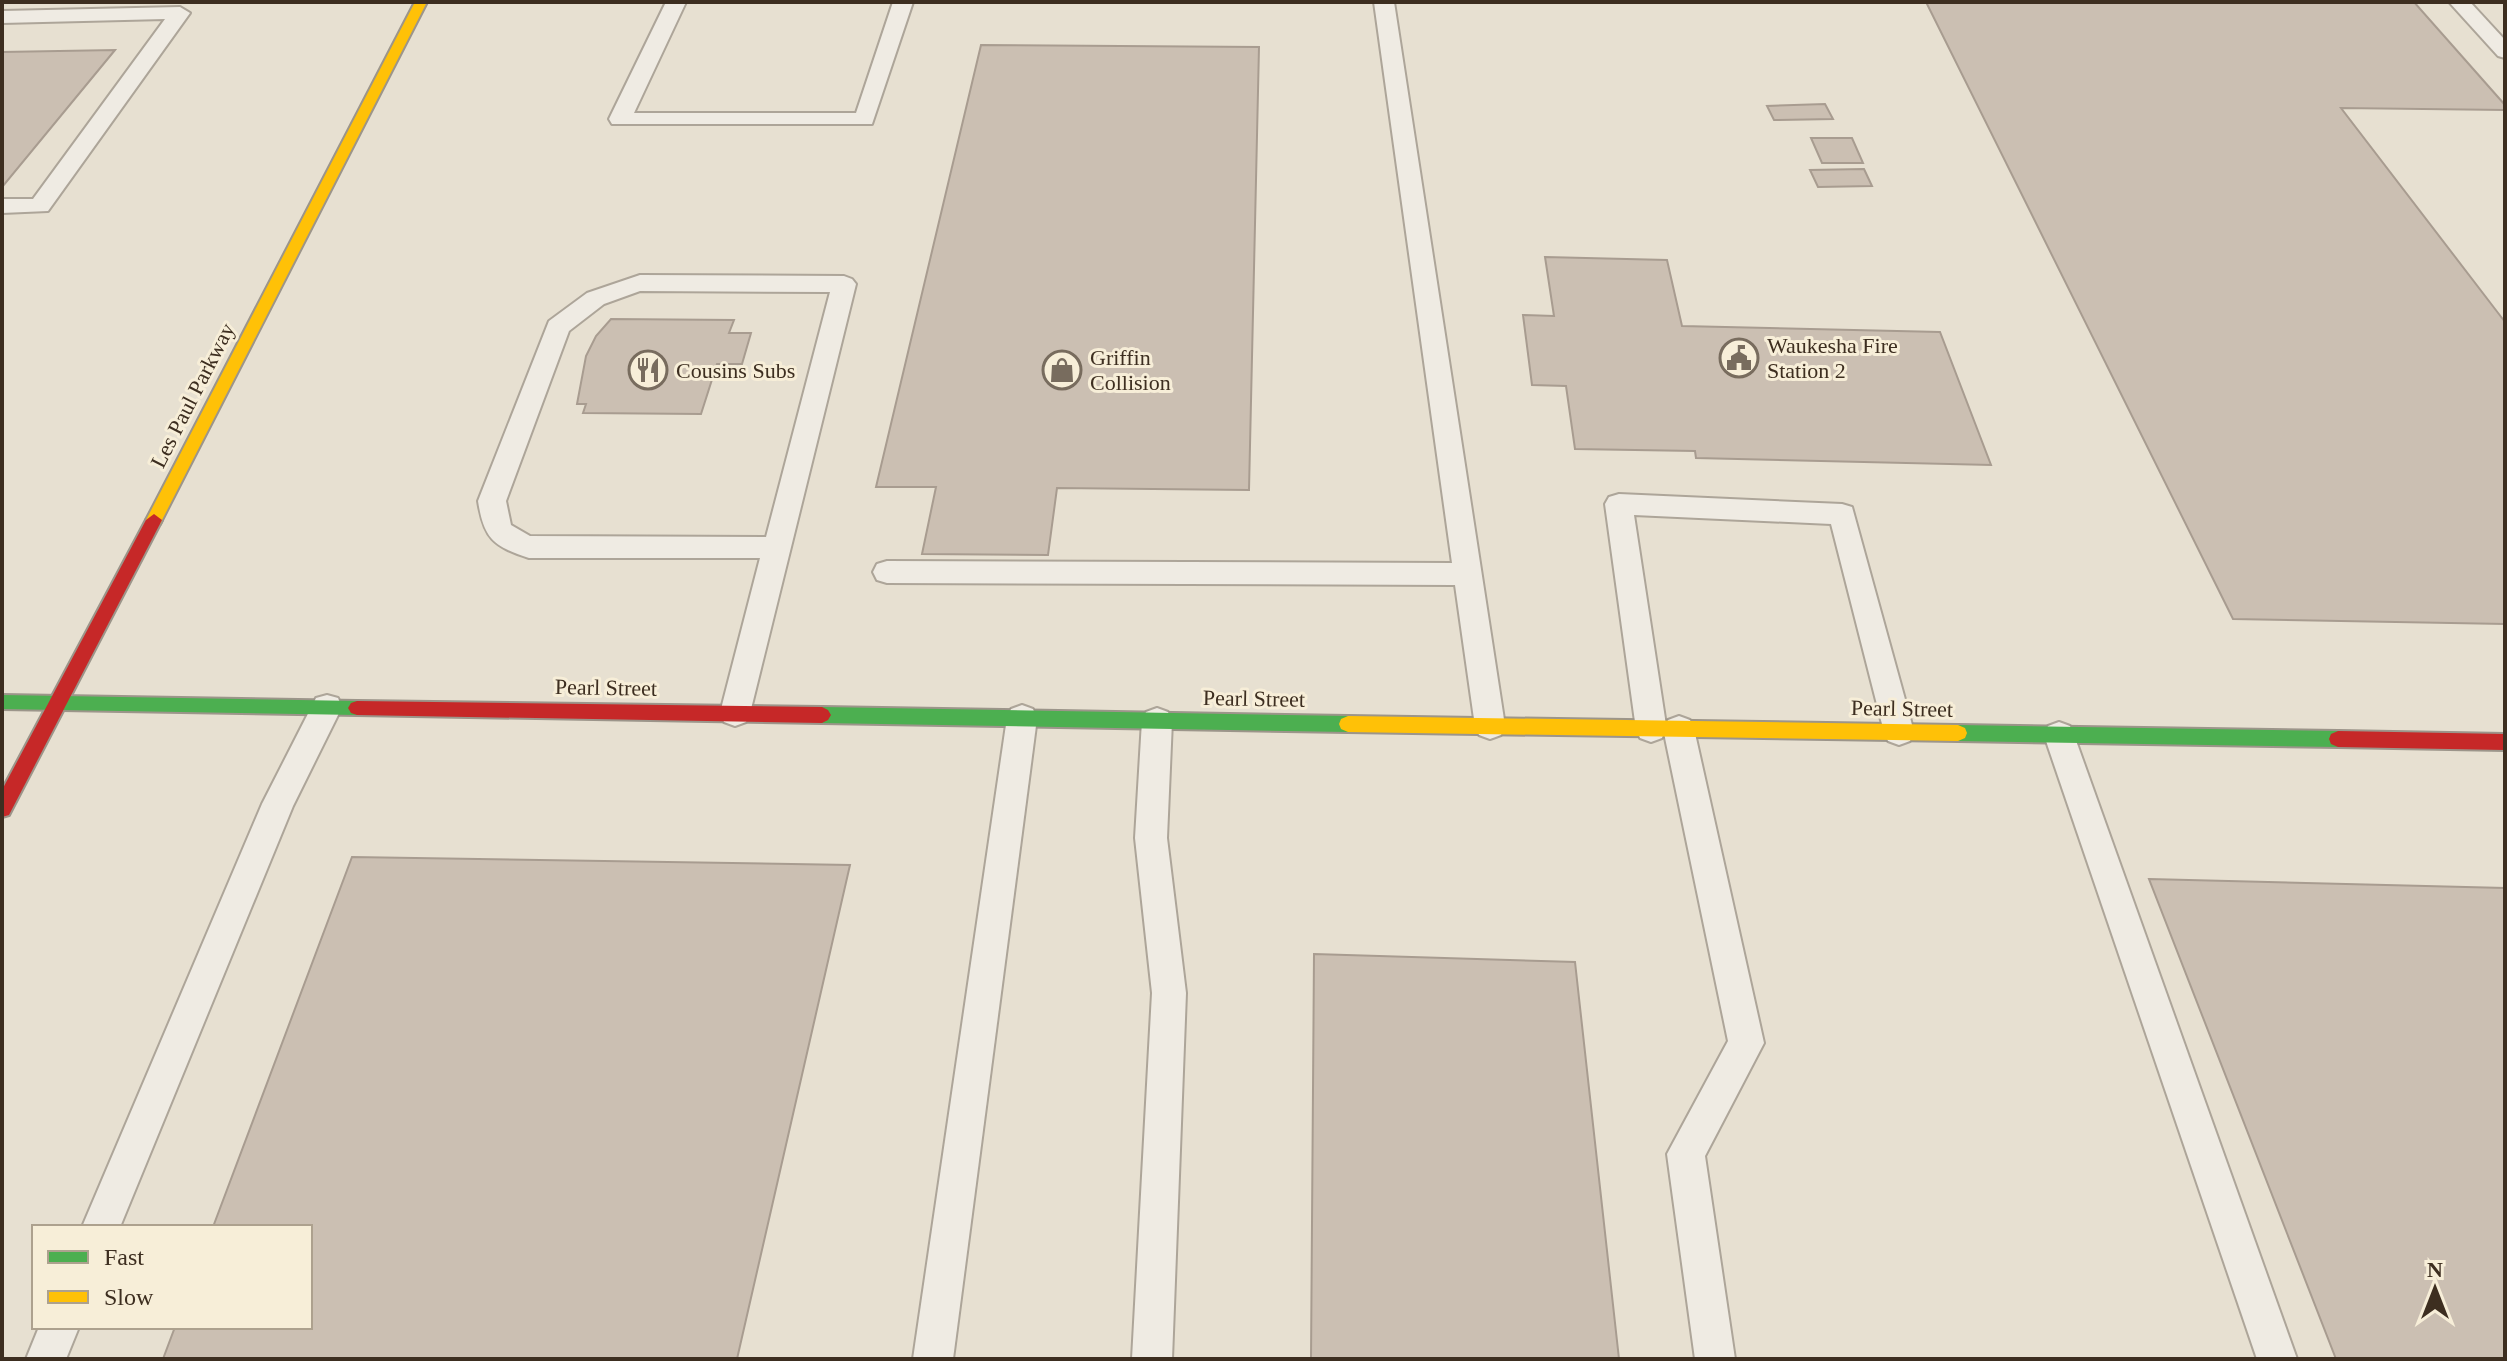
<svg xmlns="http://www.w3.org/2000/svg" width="2507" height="1361" font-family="Georgia,serif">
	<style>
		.building { fill: #cbbfb2; stroke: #a89c90; stroke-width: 2 }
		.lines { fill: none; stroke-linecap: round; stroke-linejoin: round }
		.lane-casing { stroke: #ada599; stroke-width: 4 }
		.fast-casing { stroke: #9c958a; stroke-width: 4 }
		.slow-casing { stroke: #9c958a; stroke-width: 4 }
		.jam-casing { stroke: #9c958a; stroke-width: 4 }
		.lane { fill: #efebe3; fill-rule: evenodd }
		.fast { fill: #4caf50; fill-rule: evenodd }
		.slow { fill: #ffc107; fill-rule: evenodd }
		.jam { fill: #c62828; fill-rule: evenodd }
		.labels { text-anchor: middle; stroke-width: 6; stroke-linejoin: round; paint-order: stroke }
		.poi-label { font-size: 22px; fill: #3d2e20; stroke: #f7eed8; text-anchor: start }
		.street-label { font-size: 22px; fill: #3d2e20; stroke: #f7eed8 }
	</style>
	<rect width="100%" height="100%" fill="#e7e0d1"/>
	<g class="building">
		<polygon points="1926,2 2414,2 2505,105 2505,110 2341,108 2505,322 2505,624 2233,619"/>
		<polygon points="981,45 1259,47 1249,490 1057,488 1048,555 922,554 936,487 876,487"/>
		<polygon points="115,50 3,186 2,186 2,52"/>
		<polygon points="1825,104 1833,119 1774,120 1767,106"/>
		<polygon points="1811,138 1852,138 1863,163 1822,163"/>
		<polygon points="1864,169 1872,186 1818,187 1810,170"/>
		<polygon points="1545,257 1667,260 1682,326 1940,332 1991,465 1696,458 1695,451 1575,449 1566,386 1532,385 1523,315 1554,316"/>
		<polygon points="611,319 734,320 729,333 751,333 742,364 717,364 701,414 583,413 586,404 577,404 586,356 596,336"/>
		<polygon points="352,857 850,865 737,1359 163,1359 175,1327 310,1327 310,1227 213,1227"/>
		<polygon points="2149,879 2505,888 2505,1359 2336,1359"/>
		<polygon points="1314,954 1575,962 1619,1359 1311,1359"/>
	</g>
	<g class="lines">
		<defs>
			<g id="lane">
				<polygon points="666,2 686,2 634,113 856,113 893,2 913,2 872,124 612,124 609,119"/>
				<polygon points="1374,2 1394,2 1505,726 1501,735 1490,739 1479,735 1475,726 1455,585 887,583 877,580 873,572 877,564 887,561 1452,563"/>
				<polygon points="2449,2 2470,2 2505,40 2505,58 2498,56"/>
				<polygon points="180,7 190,13 48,211 2,213 2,199 33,199 165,19 2,23 2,11"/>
				<path d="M 640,275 L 844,276 L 852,279 L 856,284 L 750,713 L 746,722 L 735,726 L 724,722 L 720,713 L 760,558 L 529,558 C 493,546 484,539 478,501 L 549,321 L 587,293 ZM 640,291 L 830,292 L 766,537 L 530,536 L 511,525 L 506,501 L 569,331 L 604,304 Z"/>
				<polygon points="1619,494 1842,504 1852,507 1914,732 1910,741 1899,745 1888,741 1884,732 1831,524 1634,515 1666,725 1668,720 1679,716 1690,720 1694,729 1764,1043 1705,1156 1735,1359 1695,1359 1667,1154 1728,1041 1664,733 1662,738 1651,742 1640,738 1636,729 1605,504 1609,497"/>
				<polygon points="327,695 338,698 342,707 293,806 120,1227 82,1227 262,804 316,698"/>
				<polygon points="1022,705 1033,709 1037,718 953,1359 913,1359 1007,718 1011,709"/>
				<polygon points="1157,708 1168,712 1172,721 1167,838 1186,993 1172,1359 1132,1359 1152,993 1135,838 1142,721 1146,712"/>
				<polygon points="2059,722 2070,726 2074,735 2297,1359 2257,1359 2044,735 2048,726"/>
				<polygon points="39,1327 79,1327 66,1359 26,1359"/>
			</g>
			<g id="fast">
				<polygon points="2,695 357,701 363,703 366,708 363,713 357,715 2,709"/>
				<polygon points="822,707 1348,716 1355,719 1357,724 1355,729 1348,732 822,723 816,720 813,715 816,710"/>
				<polygon points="1958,725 2338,731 2345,734 2347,739 2345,744 2338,747 1958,741 1951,738 1949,733 1951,728"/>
			</g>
			<g id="slow">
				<polygon points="415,2 427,2 162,520 160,524 148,524 146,520"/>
				<polygon points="1348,716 1958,725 1965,728 1967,733 1965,738 1958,741 1348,732 1341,729 1339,724 1341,719"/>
			</g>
			<g id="jam">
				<polygon points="154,514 162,520 9,815 2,817 2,790 146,520"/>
				<polygon points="357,701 822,707 828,710 831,715 828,720 822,723 357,715 351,713 348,708 351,703"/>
				<polygon points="2338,731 2505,734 2505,750 2338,747 2331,744 2329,739 2331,734"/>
			</g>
		</defs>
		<use href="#lane" class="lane-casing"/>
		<use href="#fast" class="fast-casing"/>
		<use href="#slow" class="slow-casing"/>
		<use href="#jam" class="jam-casing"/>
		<use href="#lane" class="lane"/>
		<use href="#fast" class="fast"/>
		<use href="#slow" class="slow"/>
		<use href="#jam" class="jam"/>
	</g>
	<defs>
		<symbol id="civic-ring" viewBox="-11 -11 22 22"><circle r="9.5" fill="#f7eed8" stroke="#786c5e" stroke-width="1.5"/><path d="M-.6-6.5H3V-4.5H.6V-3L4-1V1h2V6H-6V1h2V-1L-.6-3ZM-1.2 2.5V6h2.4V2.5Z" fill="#786c5e"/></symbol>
		<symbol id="restaurant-ring" viewBox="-11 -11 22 22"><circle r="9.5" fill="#f7eed8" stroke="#786c5e" stroke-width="1.5"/><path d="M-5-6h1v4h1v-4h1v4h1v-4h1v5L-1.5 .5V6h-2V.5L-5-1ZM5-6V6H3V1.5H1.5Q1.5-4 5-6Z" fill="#786c5e"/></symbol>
		<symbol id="shop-ring" viewBox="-11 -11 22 22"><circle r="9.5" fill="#f7eed8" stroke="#786c5e" stroke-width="1.5"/><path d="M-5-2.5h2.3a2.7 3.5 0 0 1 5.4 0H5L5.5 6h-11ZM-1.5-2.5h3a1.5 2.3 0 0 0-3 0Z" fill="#786c5e"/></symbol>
	</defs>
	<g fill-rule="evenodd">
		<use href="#civic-ring" x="1717" y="336" width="44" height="44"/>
		<use href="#restaurant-ring" x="626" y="348" width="44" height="44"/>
		<use href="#shop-ring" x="1040" y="348" width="44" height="44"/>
	</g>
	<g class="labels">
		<g class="poi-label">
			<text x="1767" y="353">Waukesha Fire<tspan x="1767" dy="25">Station 2</tspan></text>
			<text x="1090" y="365">Griffin<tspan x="1090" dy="25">Collision</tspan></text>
			<text x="676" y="378">Cousins Subs</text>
		</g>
		<g class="street-label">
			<text transform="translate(192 395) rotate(-63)" y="8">Les Paul Parkway</text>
			<text transform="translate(606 687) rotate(1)" y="8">Pearl Street</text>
			<text transform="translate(1254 698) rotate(1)" y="8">Pearl Street</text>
			<text transform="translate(1902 708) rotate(1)" y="8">Pearl Street</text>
		</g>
	</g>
	<rect width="2507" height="1361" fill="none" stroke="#3d2e20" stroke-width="8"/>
	<rect x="32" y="1225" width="280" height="104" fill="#f7eed8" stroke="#ada18e" stroke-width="2"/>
	<rect x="48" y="1251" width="40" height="12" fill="#4caf50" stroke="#ada18e" stroke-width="2"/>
	<text x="104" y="1265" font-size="24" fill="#3d2e20">Fast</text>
	<rect x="48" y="1291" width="40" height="12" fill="#ffc107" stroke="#ada18e" stroke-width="2"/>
	<text x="104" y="1305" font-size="24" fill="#3d2e20">Slow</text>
	<g transform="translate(2435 1289)" stroke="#f7eed8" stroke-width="6" paint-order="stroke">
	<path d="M0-6L14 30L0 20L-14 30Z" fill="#3d2e20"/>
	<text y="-12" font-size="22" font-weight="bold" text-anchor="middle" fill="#3d2e20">N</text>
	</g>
</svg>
